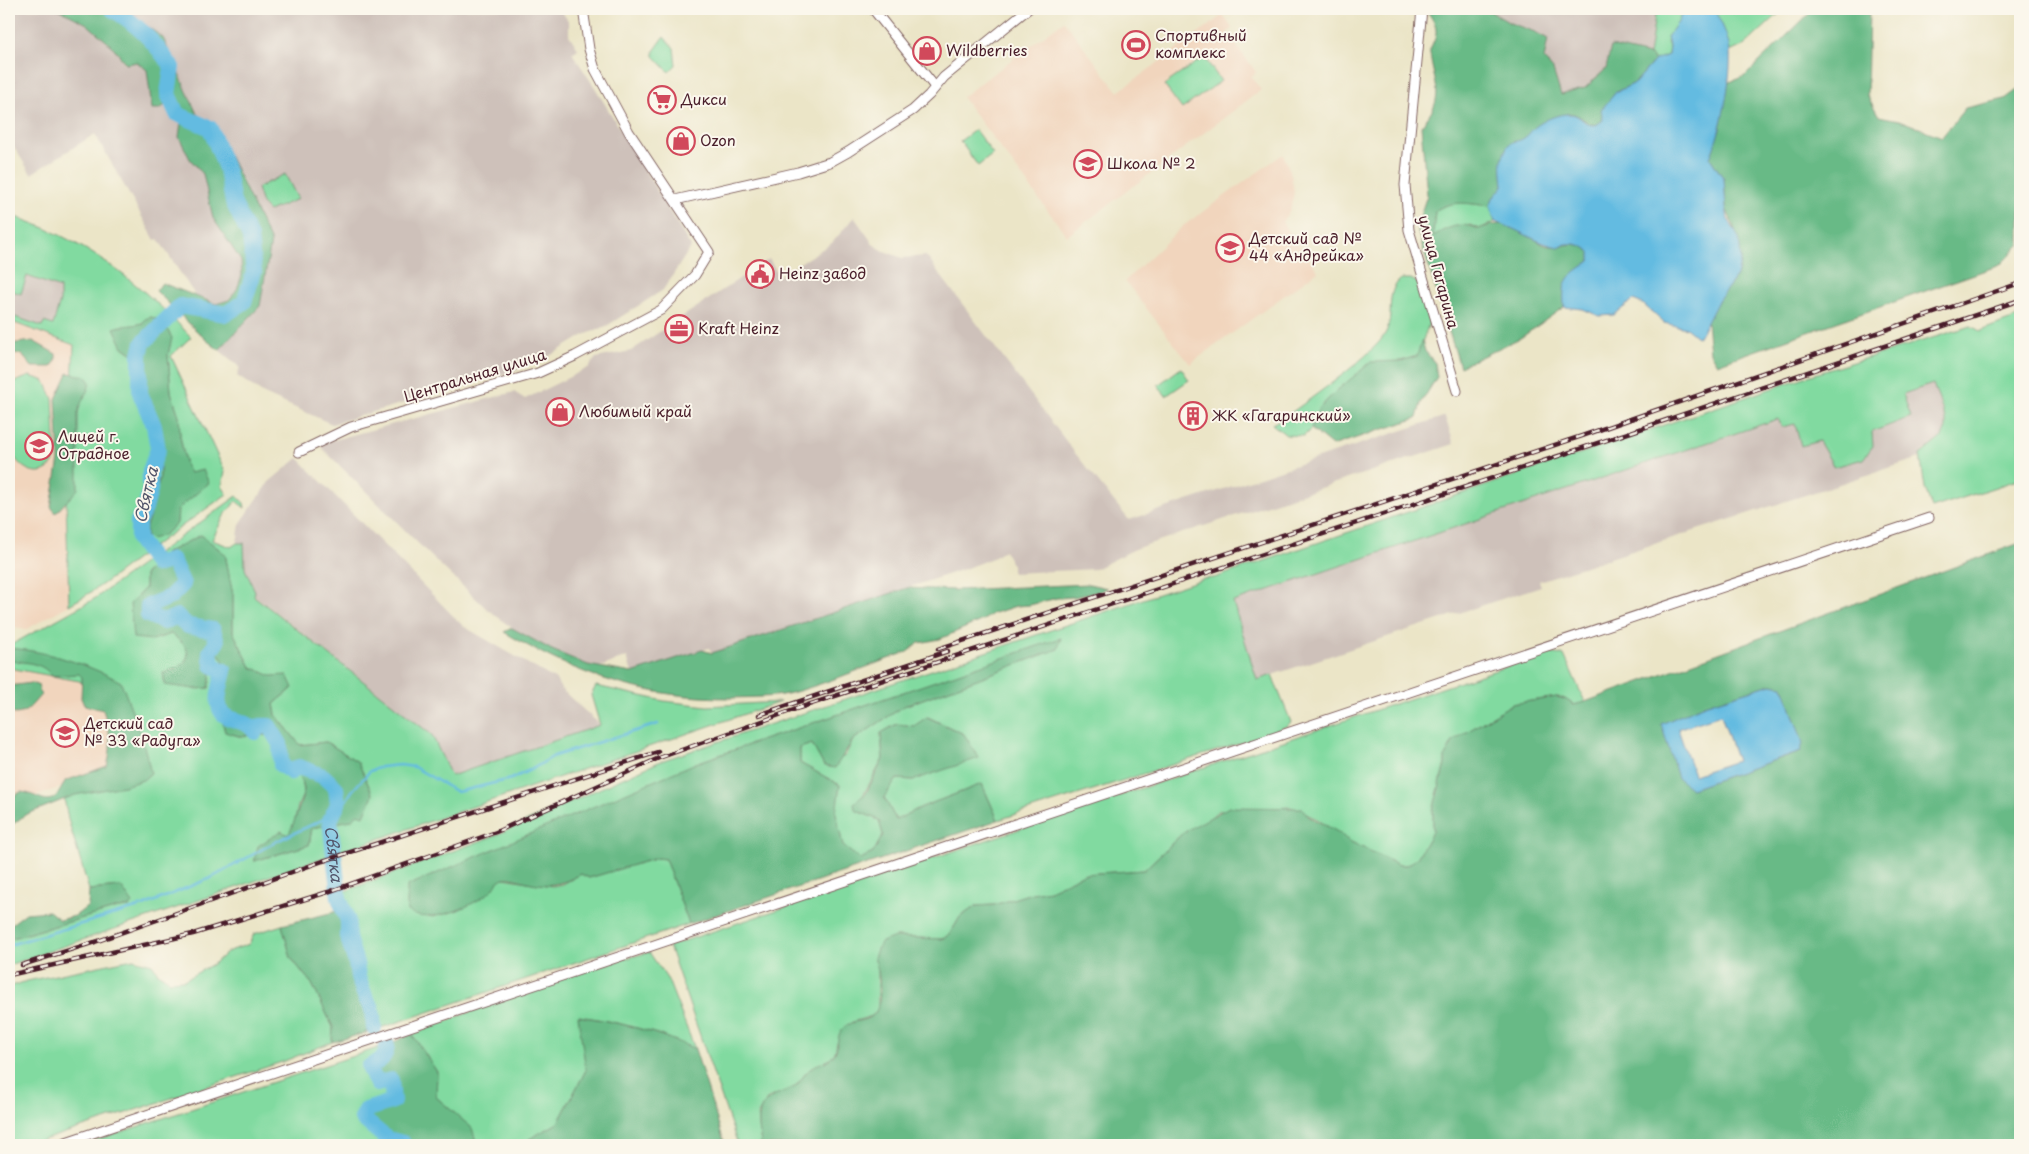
<svg xmlns="http://www.w3.org/2000/svg" width="2029" height="1154" font-family="'Playpen Sans',sans-serif">
	<style>
		.built { fill: #f1d5bd }
		.industrial { fill: #cec1ba }
		.green { fill: #81daa0; stroke: #667c66; fill-rule: evenodd }
		.forest { fill: #68ba86; stroke: #596c58; fill-rule: evenodd }
		.water { fill: #64bbe1; stroke: #576d86; fill-rule: evenodd }
		.lines { fill: none; stroke-linecap: round; stroke-linejoin: round }
		.stream { stroke: #64bbe1; stroke-width: 2.5 }
		.river { stroke: #64bbe1; stroke-width: 16 }
		.minor-casing { stroke: #826462; stroke-width: 11 }
		.minor { stroke: #fff; stroke-width: 9 }
		.rail-casing { stroke: #4a1f2b; stroke-width: 4.5 }
		.rail { stroke: #fbf7ec; stroke-width: 2.5; stroke-dasharray: 8; stroke-linecap: butt }
		.labels { text-anchor: middle; stroke-width: 4; stroke-linejoin: round; paint-order: stroke }
		.poi-label { font-size: 15px; fill: #4a1f2b; stroke: #fbf7ec; text-anchor: start }
		.street-label { font-size: 15px; fill: #4a1f2b; stroke: #fbf7ec }
		.water-label { font-size: 16px; font-style: italic; fill: #53566b; stroke: #fbf7ec }
	</style>
	<rect width="100%" height="100%" fill="#fbf7ec"/>
	<filter id="ink" filterUnits="userSpaceOnUse"><feTurbulence type="fractalNoise" baseFrequency=".02" numOctaves="2"/><feDisplacementMap in="SourceGraphic" scale="10" xChannelSelector="R" yChannelSelector="G"/><feConvolveMatrix kernelMatrix="1 2 1 2 8 2 1 2 1" color-interpolation-filters="sRGB"/></filter>
	<filter id="wash" filterUnits="userSpaceOnUse"><feTurbulence type="fractalNoise" baseFrequency=".0096" numOctaves="4" result="noise"/><feDisplacementMap in="SourceGraphic" scale="20" xChannelSelector="R" yChannelSelector="G"/><feGaussianBlur stdDeviation="1.12" result="paint"/><feColorMatrix in="noise" values="0 0 0 0 0 0 0 0 0 0 0 0 0 0 0 0 0 1.4 0 .05"/><feComposite in="paint" operator="in"/></filter>
	<g filter="url(#wash)">
		<rect width="100%" height="100%" fill="#ebe5c7"/>
		<g class="built">
			<polygon points="1223,15 1232,28 1227,33 1256,72 1251,77 1261,90 1067,236 962,97 1064,21 1118,92"/>
			<polygon points="1283,154 1291,174 1294,192 1290,210 1282,222 1318,271 1190,364 1125,281 1183,226"/>
			<polygon points="9,321 74,345 66,497 69,605 25,630 9,625"/>
			<polygon points="9,668 79,681 108,700 135,766 9,803"/>
		</g>
		<g class="industrial">
			<polygon points="9,9 58,9 87,24 113,47 125,64 137,62 148,70 152,109 165,105 181,122 190,159 203,174 213,218 241,261 242,275 237,289 228,300 216,304 197,298 158,239 155,240 95,134 31,174 9,139"/>
			<polygon points="124,9 560,9 569,22 569,35 578,49 572,53 594,86 691,247 663,290 605,327 584,335 538,363 536,360 517,370 332,424 264,394 237,376 240,367 219,350 260,306 216,126 197,114 163,38"/>
			<polygon points="1486,9 1656,9 1649,55 1611,46 1606,69 1585,88 1561,95 1553,70 1544,59 1535,32 1510,23"/>
			<polygon points="854,217 874,245 884,251 902,258 926,256 1075,453 1129,520 1443,417 1445,417 1454,444 1137,548 1095,569 1012,573 1012,564 1004,550 995,557 964,569 712,653 709,648 632,673 627,657 600,667 588,665 552,650 512,628 486,608 435,560 321,447 326,442 514,392 525,399 588,368 596,358 631,351 769,259 779,276 832,243"/>
			<polygon points="26,276 60,288 60,301 53,325 43,327 9,315 9,290 21,293"/>
			<polygon points="1933,383 1946,419 1946,428 1942,437 1934,445 1923,451 1920,458 1539,581 1541,586 1257,680 1233,602 1778,419 1795,424 1819,441 1872,432 1911,417 1903,394"/>
			<polygon points="298,458 463,626 556,680 561,689 600,725 451,776 432,735 254,595 255,591 245,569 244,543 237,543 240,524 269,482"/>
		</g>
		<g class="green">
			<polygon points="1656,9 1682,9 1679,21 1667,42 1669,47 1668,55 1655,60 1649,55"/>
			<polygon points="1713,9 1784,9 1745,45 1730,52 1724,31"/>
			<polygon points="664,37 674,48 676,65 669,72 654,56 654,51"/>
			<polygon points="1204,57 1221,81 1182,109 1164,85"/>
			<polygon points="975,130 993,154 978,166 960,141"/>
			<polygon points="285,174 298,199 269,211 262,204 257,188"/>
			<polygon points="1459,202 1490,206 1495,222 1479,229 1470,225 1432,236 1435,211 1444,205"/>
			<path d="M 9,215 C 80,236 141,283 191,337 L 171,356 L 225,472 L 222,486 L 227,494 C 205,510 183,525 161,541 C 130,563 103,587 69,605 L 66,497 L 74,345 L 9,321 L 9,315 L 42,326 L 44,322 L 53,325 L 60,301 L 60,288 L 27,276 L 21,294 L 9,290 L 9,259 L 14,237 L 9,234 ZM 151,317 L 163,321 L 171,338 L 168,355 L 171,392 L 179,416 L 180,436 L 186,466 L 190,473 L 208,483 L 177,509 L 177,523 L 146,526 L 153,508 L 160,476 L 160,455 L 157,447 L 158,421 L 145,388 L 146,363 L 123,347 L 119,326 C 131,328 141,325 151,317 Z"/>
			<path d="M 1401,279 L 1411,279 L 1420,284 L 1427,304 L 1430,321 L 1417,356 L 1401,361 L 1371,363 L 1334,393 L 1318,410 L 1311,429 L 1304,436 L 1286,435 L 1272,424 L 1287,416 C 1309,399 1376,354 1386,332 C 1395,314 1384,293 1401,279 Z"/>
			<polygon points="2020,316 2020,479 1932,508 1925,488 1920,455 1942,437 1946,428 1946,419 1933,384 1903,394 1911,417 1872,432 1873,446 1863,459 1834,467 1819,441 1801,446 1795,424 1782,427 1778,419 1233,602 1257,680 1272,675 1291,722 1287,726 1260,737 998,820 982,784 922,807 896,820 884,797 897,779 915,780 964,734 928,717 914,726 897,724 881,733 883,759 855,810 879,820 883,835 873,853 860,859 843,847 835,813 840,785 800,763 800,748 812,744 824,766 845,756 853,740 904,706 1057,649 1060,639 696,763 432,917 458,910 492,890 496,882 504,878 552,886 563,884 581,874 589,878 657,858 665,859 689,924 366,1033 369,1022 368,1014 352,980 351,965 341,939 341,924 338,911 348,908 345,891 496,835 661,761 1203,579 1214,578 1805,377 1971,326 1980,331"/>
			<polygon points="1181,368 1189,380 1166,396 1158,385"/>
			<path d="M 30,376 L 45,381 L 53,399 L 56,457 C 44,487 11,467 9,441 L 10,389 L 14,382 Z"/>
			<path d="M 237,496 L 244,503 L 245,508 L 236,501 L 224,516 L 212,540 L 231,547 L 237,543 L 244,543 L 245,569 L 255,591 L 254,596 L 432,735 L 451,776 L 600,725 L 591,695 L 596,686 L 664,701 L 707,706 L 780,702 L 9,965 L 9,939 L 118,908 L 129,907 L 121,887 L 89,890 L 68,819 L 62,787 L 134,766 L 108,700 L 79,681 L 9,668 L 9,646 L 94,599 ZM 201,535 L 225,554 L 233,595 L 233,632 L 251,667 L 293,688 L 274,704 L 276,715 L 300,745 L 326,742 L 358,762 L 373,795 L 351,820 L 312,828 L 309,845 L 254,861 L 293,830 L 298,806 L 304,792 L 302,780 L 297,774 L 279,771 L 273,746 L 266,735 L 239,736 L 225,732 C 215,698 245,681 214,647 L 209,688 L 195,689 L 175,685 L 180,668 L 188,656 L 188,650 L 182,641 L 171,634 L 152,640 L 130,604 L 145,588 L 145,573 L 157,564 L 166,553 Z"/>
			<polygon points="1547,653 1564,655 1585,702 1574,705 1565,699 1557,697 1512,704 1454,740 1445,756 1445,764 1433,811 1433,831 1417,858 1408,865 1399,865 1349,841 1317,819 1291,807 1218,811 1205,822 1184,832 1144,870 1084,874 1050,890 1032,893 994,905 976,906 960,917 950,934 942,939 895,937 874,958 878,965 878,1009 872,1016 852,1022 837,1043 835,1052 831,1059 806,1073 795,1087 768,1098 758,1114 761,1145 738,1145 669,946"/>
			<polygon points="282,925 291,958 312,984 333,1027 332,1042 282,1062 28,1145 9,1145 9,987 27,981 133,959 152,964 159,974 170,981 184,980 215,963 227,952 249,944 254,934"/>
			<path d="M 649,952 L 668,980 L 695,1049 C 658,1032 620,1022 579,1016 L 586,1070 L 558,1123 L 530,1139 L 526,1145 L 477,1145 L 471,1128 L 436,1097 L 437,1072 L 412,1034 L 570,974 Z"/>
			<path d="M 387,1045 L 387,1053 L 381,1060 L 391,1080 L 393,1101 L 366,1110 C 377,1130 380,1137 403,1143 L 402,1145 L 81,1145 Z"/>
		</g>
		<g class="forest">
			<polygon points="58,9 124,9 163,38 197,114 215,126 271,242 260,306 219,350 205,339 156,291 162,283 216,304 229,300 237,289 242,275 241,261 213,218 203,174 190,159 179,137 181,122 165,105 160,109 152,109 147,70 137,62 126,64 113,47 87,24"/>
			<path d="M 1425,9 L 1486,9 L 1510,23 L 1535,32 L 1548,39 L 1544,59 L 1553,70 L 1561,95 L 1585,88 L 1606,69 L 1611,46 L 1649,55 L 1655,60 L 1635,83 L 1616,92 L 1602,110 L 1603,120 C 1590,132 1586,117 1573,114 C 1568,113 1563,115 1558,116 C 1526,125 1516,154 1503,182 L 1503,186 L 1493,198 L 1490,206 C 1469,204 1453,199 1435,211 L 1433,236 C 1449,227 1461,221 1479,229 C 1499,221 1511,223 1530,235 C 1535,239 1543,246 1550,246 C 1564,247 1579,239 1591,252 L 1590,261 C 1571,274 1562,282 1564,307 L 1522,337 L 1460,367 L 1418,232 L 1421,213 L 1427,195 L 1421,126 C 1447,96 1434,87 1430,54 C 1429,50 1432,47 1433,43 C 1440,30 1434,20 1425,9 Z"/>
			<polygon points="1814,9 1869,9 1867,95 1879,116 1899,120 1942,137 1965,108 2005,99 2020,88 2020,244 2000,265 1717,364 1710,353 1707,321 1719,299 1737,276 1741,259 1734,227 1726,208 1724,179 1710,158 1720,128 1727,83 1745,76"/>
			<path d="M 151,317 L 163,321 L 172,338 L 168,355 L 171,392 L 179,416 L 180,436 L 186,466 L 190,473 L 203,470 L 209,483 L 178,509 L 177,523 L 164,535 L 152,539 L 146,536 L 146,526 L 153,508 L 160,476 L 160,455 L 157,447 L 158,421 L 145,388 L 146,363 L 123,347 L 114,328 C 122,325 133,326 143,323 L 145,319 Z"/>
			<polygon points="1422,340 1425,351 1435,363 1437,377 1421,403 1417,418 1332,446 1311,429 1318,410 1334,393 1371,362 1401,361 1417,356"/>
			<polygon points="33,341 56,354 56,361 51,367 32,367 22,355 14,353 9,365 9,344"/>
			<path d="M 68,373 L 85,376 L 90,382 C 88,394 80,401 78,413 L 78,489 L 56,513 L 51,507 L 59,459 L 56,399 Z"/>
			<path d="M 201,535 L 225,554 L 233,595 L 233,632 L 251,667 L 271,676 L 287,675 L 293,688 L 274,704 L 276,715 L 300,745 L 326,742 L 358,762 L 373,795 L 364,816 L 358,814 L 351,820 L 312,828 L 309,845 L 254,861 L 258,846 L 281,831 L 288,835 C 291,832 304,795 304,790 C 304,785 302,779 298,776 C 294,772 285,773 279,771 L 273,746 L 266,735 L 239,736 L 225,732 C 215,699 244,681 214,648 L 209,688 L 195,689 L 165,685 L 163,673 C 190,665 198,652 171,634 L 152,640 L 133,638 L 130,604 L 145,588 L 145,573 L 157,565 L 166,553 Z"/>
			<path d="M 2020,543 L 2020,1145 L 761,1145 C 759,1122 753,1105 778,1094 C 783,1091 792,1089 796,1086 C 802,1079 806,1071 814,1066 C 819,1063 827,1062 831,1058 C 841,1050 834,1036 844,1027 C 852,1020 863,1022 872,1016 C 884,1009 880,968 874,958 L 877,949 L 882,942 L 895,937 L 942,939 L 950,934 L 960,917 L 976,906 L 994,905 L 1032,893 L 1050,890 L 1084,874 L 1144,870 L 1184,832 L 1229,807 L 1302,808 L 1308,816 L 1338,832 L 1349,841 L 1399,865 L 1408,865 L 1417,858 L 1433,831 L 1433,811 L 1445,764 L 1445,756 L 1454,740 L 1512,704 L 1557,697 L 1565,699 L 1574,705 L 1585,702 ZM 1771,684 L 1783,686 L 1801,751 L 1691,789 L 1662,724 L 1704,705 Z"/>
			<path d="M 1089,584 L 1107,588 L 1101,591 L 1074,597 L 1057,598 L 1030,605 L 1016,606 L 992,614 L 985,619 L 940,639 L 919,643 L 907,652 C 870,665 833,681 795,692 C 775,698 752,697 731,698 C 644,698 577,676 504,632 L 512,628 L 552,650 L 588,665 L 632,673 L 702,650 L 712,653 L 907,588 L 955,590 Z"/>
			<path d="M 1061,638 L 1058,649 L 904,706 L 853,740 L 835,768 L 824,766 L 812,744 L 800,748 L 800,763 L 840,785 L 836,813 L 843,846 L 860,859 L 873,853 L 883,835 L 879,820 L 855,810 L 854,803 L 866,793 L 883,759 L 881,733 L 897,724 L 914,726 L 927,717 L 964,734 L 979,758 L 914,780 L 897,779 L 884,797 L 896,820 L 922,807 L 982,784 L 998,820 L 689,924 L 665,859 L 657,858 L 589,878 L 581,874 C 561,885 549,887 527,882 C 520,880 511,877 504,878 C 496,880 496,887 491,891 C 474,906 427,927 407,911 L 407,886 L 696,763 Z"/>
			<path d="M 9,648 C 46,651 88,664 121,682 L 141,734 L 151,773 L 143,780 L 124,786 L 75,795 L 25,815 L 9,827 L 9,798 L 21,792 C 41,794 51,814 65,781 L 107,766 C 113,744 110,731 103,710 L 84,705 L 81,698 L 82,677 L 79,674 L 51,676 C 44,662 22,662 9,661 Z"/>
			<path d="M 31,683 L 38,685 L 41,695 C 30,706 26,717 9,713 L 9,686 Z"/>
			<polygon points="121,887 133,903 130,907 118,908 9,939 9,926 26,913 49,911 60,920 75,916 88,906 89,890"/>
			<polygon points="338,911 341,924 341,939 351,965 352,980 368,1014 369,1022 366,1033 332,1042 333,1027 312,984 291,958 282,925"/>
			<path d="M 578,1016 C 619,1022 658,1032 695,1049 L 725,1145 L 526,1145 L 529,1139 L 558,1123 L 586,1070 Z"/>
			<path d="M 412,1034 L 437,1072 L 436,1097 L 472,1128 L 477,1145 L 402,1145 L 402,1143 L 387,1139 L 362,1118 L 366,1110 L 393,1101 L 391,1080 L 377,1084 L 369,1067 C 380,1061 386,1058 387,1045 Z"/>
		</g>
		<g class="water">
			<path d="M 1682,9 L 1713,9 C 1721,20 1729,38 1730,52 C 1732,78 1721,134 1710,158 L 1724,179 L 1726,208 L 1728,219 L 1739,238 L 1741,259 L 1737,276 L 1719,299 L 1701,334 L 1697,337 L 1686,328 L 1664,323 L 1643,304 L 1633,300 L 1614,315 L 1599,316 L 1583,309 L 1564,307 C 1562,278 1567,277 1590,261 L 1590,252 C 1584,244 1567,241 1559,247 C 1539,245 1517,228 1495,222 L 1490,206 L 1493,198 L 1503,186 C 1502,173 1499,162 1506,149 C 1510,139 1517,143 1524,138 C 1529,135 1531,130 1535,127 C 1544,120 1559,113 1570,114 C 1584,114 1587,134 1603,120 L 1601,110 L 1616,92 L 1635,83 L 1655,60 L 1668,55 L 1669,47 L 1667,37 L 1679,21 Z"/>
			<path d="M 1771,684 L 1783,686 L 1803,743 L 1801,751 L 1691,789 L 1678,778 L 1661,724 L 1704,705 ZM 1721,715 L 1737,761 L 1694,775 L 1678,729 Z"/>
		</g>
		<g class="lines">
			<polyline class="stream" points="9,945 143,906 213,877 275,842 339,812 352,791 370,771 381,767 400,765 414,767 457,792 511,779 534,768 554,756 658,724"/>
			<g class="river">
				<path id="s1" d="M 112,9 C 138,24 155,43 172,67 L 168,94 L 177,114 L 210,128 L 227,171 L 233,202 L 250,237 L 254,272 L 244,302 L 226,314 L 180,306 L 143,343 L 140,354 L 140,393 L 154,426 L 158,449 L 150,471 L 150,490 L 145,509 L 138,521 L 138,539 L 157,565 L 172,560 L 183,584 L 170,597 L 148,606 L 148,615 L 164,622 L 177,616 L 188,626 L 213,630 L 217,642 L 210,652 L 212,665 L 224,671 C 220,690 209,714 236,720 C 245,723 250,724 255,732 L 260,726 L 269,726 L 280,744 L 281,765 L 291,772 L 299,767 L 323,776 L 336,788 L 338,804 L 330,820 L 339,898 L 348,921 L 348,938 L 356,963 L 358,977 L 366,999 L 372,1008 L 374,1028"/>
				<path d="M 387,1045 C 386,1058 380,1061 369,1067 L 377,1084 L 391,1080 L 393,1101 L 366,1110 L 362,1118 L 387,1139 L 403,1143 L 402,1145"/>
			</g>
		</g>
	</g>
	<g filter="url(#ink)">
		<g class="lines">
			<defs>
				<g id="minor">
					<polyline points="873,9 935,87"/>
					<polyline points="1422,9 1405,185 1409,230 1457,391"/>
					<polyline points="675,200 798,172 830,162 848,152 913,110 929,95 944,77 1028,9"/>
					<polyline points="299,452 351,427 538,373 575,356 661,310 695,275 709,252 629,132 595,69 589,49 583,9"/>
					<polyline points="57,1145 1929,518"/>
				</g>
			</defs>
			<use href="#minor" class="minor-casing"/>
			<use href="#minor" class="minor"/>
			<defs>
				<g id="rail">
					<polyline points="938,649 1582,436 2020,283"/>
					<polyline points="759,715 948,651"/>
					<polyline points="22,965 95,942 323,861 658,752"/>
					<polyline points="9,975 193,934 328,892 496,832 659,758 799,708 1634,431 2020,300"/>
				</g>
			</defs>
			<use href="#rail" class="rail-casing"/>
			<use href="#rail" class="rail"/>
		</g>
	</g>
	<defs>
		<symbol id="stadium-ring" viewBox="-11 -11 22 22"><circle r="9.5" fill="#fbf7ec" stroke="#d1495b" stroke-width="1.5"/><path d="M0-5a6.5 5 0 1 0 0 10a6.5 5 0 1 0 0-10ZM-3.5-1.8h7v3.6h-7Z" fill="#d1495b"/></symbol>
		<symbol id="shop-ring" viewBox="-11 -11 22 22"><circle r="9.5" fill="#fbf7ec" stroke="#d1495b" stroke-width="1.5"/><path d="M-5-2.5h2.3a2.7 3.5 0 0 1 5.4 0H5L5.5 6h-11ZM-1.5-2.5h3a1.5 2.3 0 0 0-3 0Z" fill="#d1495b"/></symbol>
		<symbol id="supermarket-ring" viewBox="-11 -11 22 22"><circle r="9.5" fill="#fbf7ec" stroke="#d1495b" stroke-width="1.5"/><path d="M-6-5.5h2.5l.6 2H6L4.5 2H-2.5L-4.4-4H-6ZM-1.5 3.2a1.3 1.3 0 1 0 .1 0ZM3 3.2a1.3 1.3 0 1 0 .1 0Z" fill="#d1495b"/></symbol>
		<symbol id="school-ring" viewBox="-11 -11 22 22"><circle r="9.5" fill="#fbf7ec" stroke="#d1495b" stroke-width="1.5"/><path d="M0-5L7-2L0 1L-7-2ZM-4 1L0 2.5L4 1V4Q0 6-4 4Z" fill="#d1495b"/></symbol>
		<symbol id="civic-ring" viewBox="-11 -11 22 22"><circle r="9.5" fill="#fbf7ec" stroke="#d1495b" stroke-width="1.5"/><path d="M-.6-6.5H3V-4.5H.6V-3L4-1V1h2V6H-6V1h2V-1L-.6-3ZM-1.2 2.5V6h2.4V2.5Z" fill="#d1495b"/></symbol>
		<symbol id="office-ring" viewBox="-11 -11 22 22"><circle r="9.5" fill="#fbf7ec" stroke="#d1495b" stroke-width="1.5"/><path d="M-6-3h4V-5.5h4V-3h4V5H-6ZM-1-4.5V-3h2v-1.5ZM-6 0V1H6V0Z" fill="#d1495b"/></symbol>
		<symbol id="building-ring" viewBox="-11 -11 22 22"><circle r="9.5" fill="#fbf7ec" stroke="#d1495b" stroke-width="1.5"/><path d="M-4-6H4V6H1V3H-1V6H-4ZM-2.5-4.3h1.7v1.8h-1.7ZM.8-4.3h1.7v1.8H.8ZM-2.5-1h1.7V.8h-1.7ZM.8-1h1.7V.8H.8Z" fill="#d1495b"/></symbol>
	</defs>
	<g fill-rule="evenodd">
		<use href="#stadium-ring" x="1120" y="29" width="32" height="32"/>
		<use href="#shop-ring" x="911" y="35" width="32" height="32"/>
		<use href="#supermarket-ring" x="646" y="84" width="32" height="32"/>
		<use href="#shop-ring" x="665" y="125" width="32" height="32"/>
		<use href="#school-ring" x="1072" y="148" width="32" height="32"/>
		<use href="#school-ring" x="1214" y="232" width="32" height="32"/>
		<use href="#civic-ring" x="744" y="258" width="32" height="32"/>
		<use href="#office-ring" x="663" y="313" width="32" height="32"/>
		<use href="#shop-ring" x="544" y="396" width="32" height="32"/>
		<use href="#building-ring" x="1177" y="400" width="32" height="32"/>
		<use href="#school-ring" x="23" y="430" width="32" height="32"/>
		<use href="#school-ring" x="49" y="717" width="32" height="32"/>
	</g>
	<g class="labels">
		<g class="poi-label">
			<text x="1155" y="41">Спортивный<tspan x="1155" dy="17">комплекс</tspan></text>
			<text x="946" y="56">Wildberries</text>
			<text x="681" y="105">Дикси</text>
			<text x="700" y="146">Ozon</text>
			<text x="1107" y="169">Школа № 2</text>
			<text x="1249" y="244">Детский сад №<tspan x="1249" dy="17">44 «Андрейка»</tspan></text>
			<text x="779" y="279">Heinz завод</text>
			<text x="698" y="334">Kraft Heinz</text>
			<text x="579" y="417">Любимый край</text>
			<text x="1212" y="421">ЖК «Гагаринский»</text>
			<text x="58" y="442">Лицей г.<tspan x="58" dy="17">Отрадное</tspan></text>
			<text x="84" y="729">Детский сад<tspan x="84" dy="17">№ 33 «Радуга»</tspan></text>
		</g>
		<g class="street-label">
			<text transform="translate(1438 272) rotate(75)" y="5">улица Гагарина</text>
			<text transform="translate(475 376) rotate(-17)" y="5">Центральная улица</text>
		</g>
		<g class="water-label">
			<text transform="translate(146 495) rotate(-77)" y="6">Святка</text>
			<text dy="6" stroke="none"><textPath href="#s1" startOffset="1200">Святка</textPath></text>
		</g>
	</g>
	<rect width="2029" height="1154" fill="none" stroke="#fbf7ec" stroke-width="30"/>
</svg>
